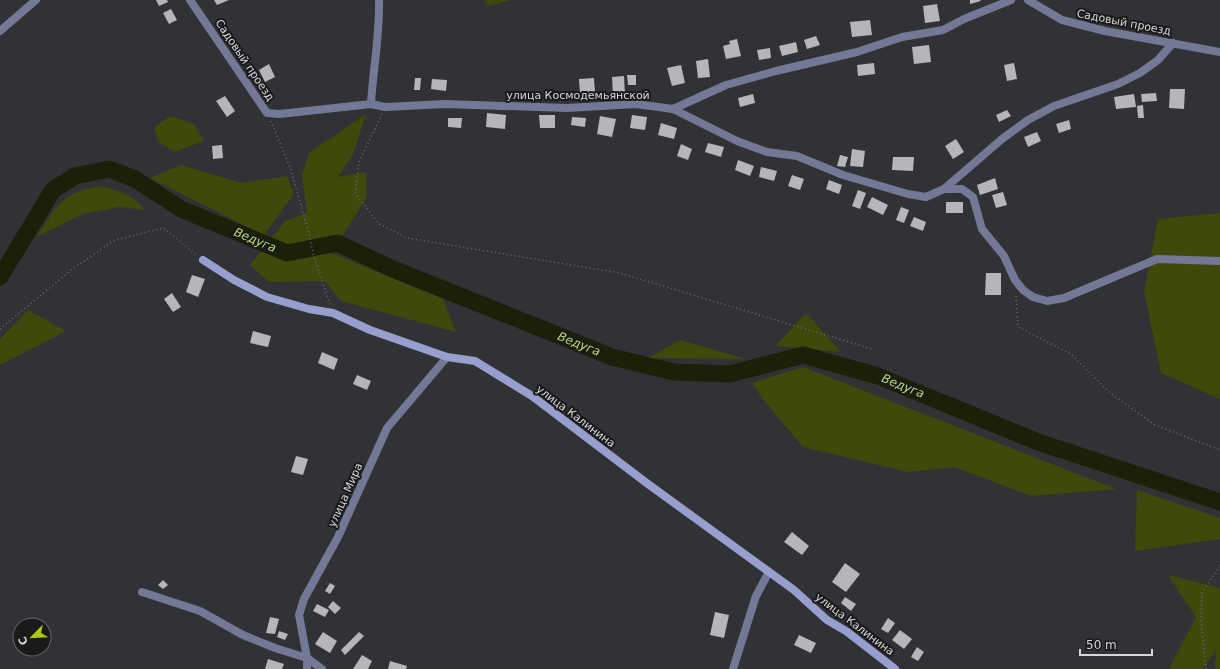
<svg xmlns="http://www.w3.org/2000/svg" width="1220" height="669" font-family="'DejaVu Sans',sans-serif">
	<style>
		.green { fill: #3f490b }
		.lines { fill: none; stroke-linecap: round; stroke-linejoin: round }
		.river { stroke: #1b2008; stroke-width: 17 }
		.building { fill: #b5b6bb }
		.path { stroke: #6c6d6f; stroke-width: 1.5; stroke-dasharray: 1 3; stroke-linecap: butt }
		.street { stroke: #737896; stroke-width: 8 }
		.secondary { stroke: #979fcf; stroke-width: 8 }
		.labels { text-anchor: middle; stroke-width: 4; stroke-linejoin: round; paint-order: stroke }
		.street-label { font-size: 11px; fill: #d7d7d9; stroke: #191a1b }
		.water-label { font-size: 12px; font-style: italic; fill: #c2d96e; stroke: #191a1b }
	</style>
	<rect width="100%" height="100%" fill="#313235"/>
	<g class="green">
		<polygon points="484,0 511,0 489,6"/>
		<polygon points="366,114 353,154 338,177 366,172 366,199 331,253 443,299 456,332 341,301 325,281 269,282 250,265 285,221 307,213 302,175 309,153"/>
		<polygon points="170,116 194,124 204,141 174,152 158,141 154,128"/>
		<polygon points="181,165 242,183 287,176 294,194 264,235 150,178"/>
		<path d="M 101,186 C 119,190 134,196 145,210 L 119,207 L 82,214 L 37,237 C 56,206 62,192 101,186 Z"/>
		<polygon points="1220,213 1220,399 1161,373 1144,291 1158,219"/>
		<polygon points="28,310 66,331 0,365 0,339"/>
		<polygon points="806,313 841,352 776,346"/>
		<polygon points="680,340 746,359 648,358"/>
		<polygon points="803,367 1116,489 1031,496 954,467 908,472 803,447 762,398 752,383"/>
		<polygon points="1137,490 1220,518 1220,539 1135,551"/>
		<polygon points="1168,575 1220,588 1220,669 1215,669 1216,650 1203,669 1169,669 1196,617"/>
	</g>
	<g class="lines">
		<polyline class="river" points="0,277 53,190 75,176 109,169 135,179 181,209 287,253 337,243 393,269 612,357 674,372 730,374 803,355 878,376 1038,442 1220,502"/>
	</g>
	<g class="building">
		<polygon points="156,0 167,0 168,2 159,6"/>
		<polygon points="214,0 229,0 217,5"/>
		<polygon points="970,0 980,0 981,1 970,4"/>
		<polygon points="937,4 940,21 925,23 923,6"/>
		<polygon points="171,9 177,20 169,24 163,13"/>
		<polygon points="870,20 872,35 852,37 850,22"/>
		<polygon points="816,36 820,45 807,49 804,40"/>
		<polygon points="737,39 741,56 726,59 723,46 730,44 729,41"/>
		<polygon points="796,42 798,52 782,56 779,46"/>
		<polygon points="929,45 931,62 914,64 912,47"/>
		<polygon points="770,48 771,58 759,60 757,50"/>
		<polygon points="708,59 710,77 698,78 696,61"/>
		<polygon points="874,63 875,74 858,76 857,65"/>
		<polygon points="1014,63 1017,79 1007,81 1004,65"/>
		<polygon points="269,64 275,77 265,82 259,70"/>
		<polygon points="681,65 685,83 672,86 667,68"/>
		<polygon points="627,75 636,75 636,85 628,85"/>
		<polygon points="624,76 625,95 613,96 612,77"/>
		<polygon points="415,78 421,78 420,90 414,90"/>
		<polygon points="594,78 595,93 580,94 579,79"/>
		<polygon points="432,79 447,80 446,91 431,89"/>
		<polygon points="1170,89 1185,89 1184,109 1169,108"/>
		<polygon points="1156,93 1157,101 1142,102 1141,94"/>
		<polygon points="753,94 755,103 740,107 738,98"/>
		<polygon points="1134,94 1136,107 1116,109 1114,97"/>
		<polygon points="225,96 235,111 227,117 216,101"/>
		<polygon points="1143,105 1144,118 1138,118 1137,106"/>
		<polygon points="1007,110 1011,116 999,122 996,115"/>
		<polygon points="487,113 506,115 505,129 486,127"/>
		<polygon points="539,115 555,115 555,128 540,128"/>
		<polygon points="632,115 647,117 645,130 630,128"/>
		<polygon points="600,116 616,119 612,137 597,134"/>
		<polygon points="572,117 586,118 585,127 571,125"/>
		<polygon points="448,118 462,118 461,128 448,127"/>
		<polygon points="1069,120 1071,129 1059,133 1056,124"/>
		<polygon points="661,123 677,128 674,139 658,135"/>
		<polygon points="1037,132 1041,141 1028,147 1024,137"/>
		<polygon points="956,139 964,152 953,159 945,146"/>
		<polygon points="708,143 724,147 721,157 705,152"/>
		<polygon points="681,144 692,149 688,160 677,156"/>
		<polygon points="222,145 223,158 213,159 212,146"/>
		<polygon points="852,149 865,151 863,167 850,166"/>
		<polygon points="840,155 848,157 845,167 837,166"/>
		<polygon points="893,157 914,157 913,171 892,170"/>
		<polygon points="738,160 754,166 750,176 735,170"/>
		<polygon points="761,167 777,171 774,181 759,177"/>
		<polygon points="792,175 804,179 800,190 788,186"/>
		<polygon points="995,178 998,189 980,195 977,185"/>
		<polygon points="829,180 842,185 839,194 826,189"/>
		<polygon points="858,190 866,193 860,209 852,206"/>
		<polygon points="1003,192 1007,205 996,208 992,195"/>
		<polygon points="872,197 888,205 883,215 867,207"/>
		<rect x="946" y="202" width="17" height="11"/>
		<polygon points="901,207 909,210 904,223 896,220"/>
		<polygon points="914,217 926,222 923,231 910,226"/>
		<polygon points="986,273 1001,273 1001,295 985,295"/>
		<polygon points="192,275 205,279 198,297 186,292"/>
		<polygon points="172,293 181,307 173,312 164,299"/>
		<polygon points="253,331 271,336 268,347 250,343"/>
		<polygon points="322,352 338,359 334,370 318,363"/>
		<polygon points="357,375 371,381 367,390 353,384"/>
		<polygon points="296,456 308,459 303,475 291,472"/>
		<polygon points="792,532 809,546 802,555 784,542"/>
		<polygon points="845,563 860,574 846,592 832,582"/>
		<polygon points="163,580 168,585 163,589 158,585"/>
		<polygon points="330,583 335,586 330,594 325,591"/>
		<polygon points="845,597 856,604 851,611 841,603"/>
		<polygon points="333,601 341,608 335,614 328,607"/>
		<polygon points="317,604 329,610 325,617 313,611"/>
		<polygon points="715,612 729,615 724,638 710,635"/>
		<polygon points="270,617 279,619 275,634 266,633"/>
		<polygon points="888,618 895,623 888,633 881,629"/>
		<polygon points="900,630 912,639 904,649 892,640"/>
		<polygon points="279,631 288,634 285,640 277,637"/>
		<polygon points="323,632 337,641 330,653 315,644"/>
		<polygon points="359,632 364,636 345,655 341,650"/>
		<polygon points="799,635 816,643 811,653 794,645"/>
		<polygon points="917,647 924,652 918,661 911,657"/>
		<polygon points="362,655 372,661 368,669 353,669"/>
		<polygon points="268,659 284,664 282,669 265,669"/>
		<polygon points="390,661 407,666 406,669 388,669"/>
	</g>
	<g class="lines">
		<g class="path">
			<polyline points="382,114 359,162 355,193 378,223 407,238 620,273 872,349"/>
			<polyline points="271,121 291,170 310,237 313,254 330,304"/>
			<polyline points="1016,296 1018,327 1071,354 1109,392 1155,425 1220,450"/>
			<polyline points="0,329 75,267 115,240 164,228 196,255"/>
			<polyline points="1206,669 1201,620 1202,592 1220,566"/>
		</g>
		<g class="street">
			<polyline points="190,0 267,113 280,114 371,104 385,107 445,104 567,108 636,104 673,109 737,141 767,152 797,156 843,175 908,194 926,197 944,189 1002,139 1028,120 1054,106 1118,84 1140,73 1158,60 1173,43"/>
			<polyline points="1028,0 1062,20 1105,31 1220,52"/>
			<polyline points="0,31 36,0"/>
			<path d="M 371,104 C 373,69 380,35 379,0"/>
			<polyline points="673,109 726,85 776,71 857,52 902,37 943,30 964,19 1011,0"/>
			<polyline points="944,189 962,189 973,197 982,229 1004,256 1015,280 1023,290 1033,297 1047,301 1064,298 1157,259 1220,261"/>
			<polyline points="142,592 200,611 243,635 275,648 307,658 307,669"/>
			<polyline points="322,669 307,658 299,615 304,599 338,537 387,428 447,357"/>
			<polyline points="733,669 756,596 769,572"/>
		</g>
		<polyline class="secondary" points="203,260 234,280 267,297 309,309 333,313 370,330 447,357 475,361 532,396 648,484 794,590 827,620 846,631 895,669"/>
	</g>
	<g class="labels">
		<g class="street-label">
			<text transform="translate(1124 22) rotate(11)" y="4">Садовый проезд</text>
			<text transform="translate(245 60) rotate(56)" y="4">Садовый проезд</text>
			<text x="578" y="99">улица Космодемьянской</text>
			<text transform="translate(576 416) rotate(37)" y="4">улица Калинина</text>
			<text transform="translate(345 495) rotate(-66)" y="4">улица Мира</text>
			<text transform="translate(855 624) rotate(37)" y="4">улица Калинина</text>
		</g>
		<g class="water-label">
			<text transform="translate(255 240) rotate(23)" y="4">Ведуга</text>
			<text transform="translate(579 344) rotate(22)" y="4">Ведуга</text>
			<text transform="translate(903 386) rotate(22)" y="4">Ведуга</text>
		</g>
	</g>
	<g transform="translate(32 637) rotate(246)"><circle r="19" fill="#191a1b" stroke="#656667"/>
	<path d="M0-3L7 15L0 10L-7 15Z" fill="#acc613"/>
	<text y="-6" font-size="11" font-weight="bold" text-anchor="middle" fill="#d7d7d9">С</text>
	</g>
	<path d="M1080 649v6h72v-6" fill="none" stroke="#d7d7d9" stroke-width="2"/>
	<text x="1086" y="649" font-size="12" fill="#d7d7d9" stroke="#191a1b" stroke-width="3" paint-order="stroke">50 m</text>
</svg>
